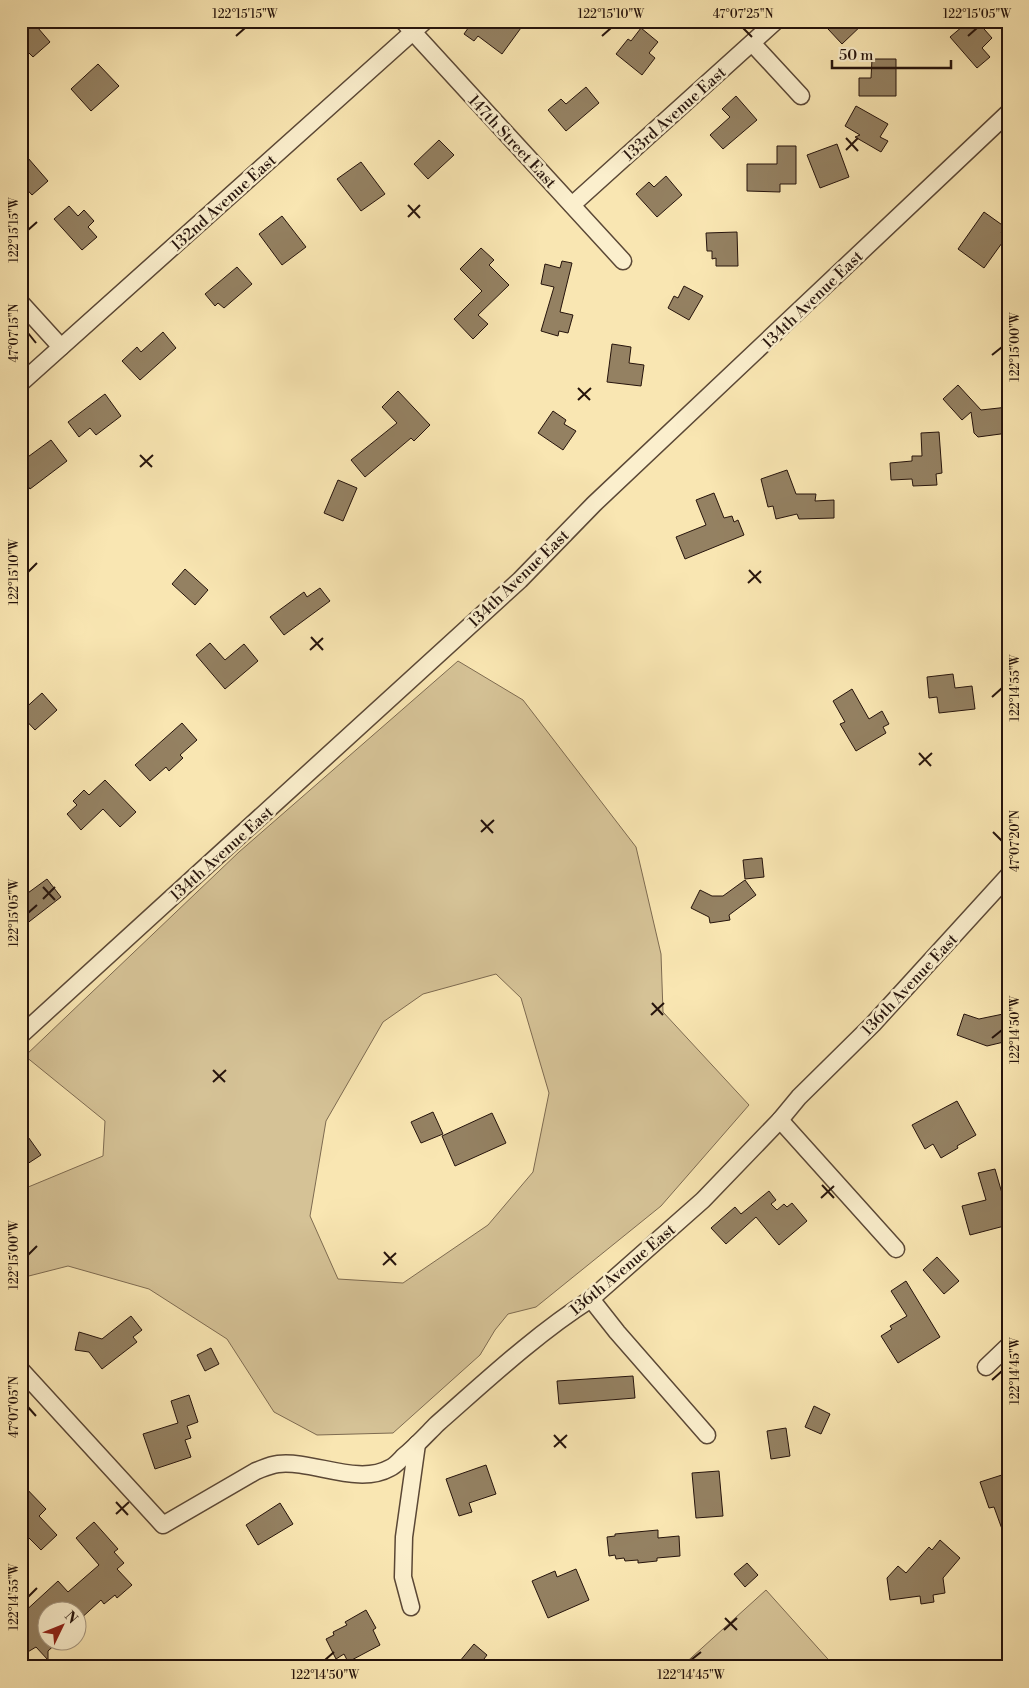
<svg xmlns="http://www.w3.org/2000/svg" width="1029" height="1688" font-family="'Libre Bodoni',serif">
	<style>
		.green { fill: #d5c296; stroke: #7e6b51; fill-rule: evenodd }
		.building { fill: #948162; stroke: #26140c }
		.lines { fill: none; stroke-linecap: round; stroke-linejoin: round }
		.street-casing { stroke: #5b4836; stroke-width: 19 }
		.street { stroke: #fbefcd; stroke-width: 16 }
		.ticks { fill: none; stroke: #26140c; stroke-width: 2 }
		.labels { text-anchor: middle; stroke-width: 5; stroke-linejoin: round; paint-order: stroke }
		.street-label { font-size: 16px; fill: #26140c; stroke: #fbefcd }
		.neatline { fill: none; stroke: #26140c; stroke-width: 2 }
		.ticks-label { font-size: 12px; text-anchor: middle; fill: #26140c }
	</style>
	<rect width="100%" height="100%" fill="#f9e6b2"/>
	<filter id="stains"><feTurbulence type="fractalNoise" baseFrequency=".004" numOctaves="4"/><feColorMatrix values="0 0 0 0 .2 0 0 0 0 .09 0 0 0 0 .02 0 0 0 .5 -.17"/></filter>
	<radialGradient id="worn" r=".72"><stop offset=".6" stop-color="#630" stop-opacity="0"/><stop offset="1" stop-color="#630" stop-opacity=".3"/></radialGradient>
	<g class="green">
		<path d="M 458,661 L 523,700 L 636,847 L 661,954 L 663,1012 L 749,1105 L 661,1206 L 536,1307 L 508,1314 L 495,1330 L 480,1355 L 393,1433 L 317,1435 L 274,1412 L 227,1339 L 149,1289 L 68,1266 L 21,1278 L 21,1190 L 103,1156 L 105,1121 L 25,1056 L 239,852 ZM 496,974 L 521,998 L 549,1093 L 533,1172 L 488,1225 L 403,1283 L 338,1279 L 310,1216 L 326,1121 L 383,1022 L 423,994 Z"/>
		<polygon points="766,1590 835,1667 681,1667"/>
	</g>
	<g class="building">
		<polygon points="21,21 32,21 50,42 33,57 21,45"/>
		<polygon points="473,21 487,21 494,27 498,21 526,21 502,54 478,36 474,41 464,34"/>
		<polygon points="837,21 866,21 842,44 828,29"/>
		<polygon points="969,21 977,21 992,38 982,48 990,57 977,68 950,37"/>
		<polygon points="641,28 658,42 649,53 655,58 642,75 616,54 628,39 631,41"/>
		<polygon points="872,59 896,59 896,96 859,96 859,78 871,78"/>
		<polygon points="98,64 119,86 91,111 71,89"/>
		<polygon points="586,87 599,103 566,131 548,110 561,99 566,104"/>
		<polygon points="736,96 757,120 723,149 710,135 730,117 722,109"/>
		<polygon points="856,106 888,124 880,137 888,141 881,152 855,137 860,135 845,126"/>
		<polygon points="439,140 454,155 428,179 414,164"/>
		<polygon points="837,144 849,177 820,188 807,155"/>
		<polygon points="777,146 796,146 796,184 780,184 780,192 747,191 747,164 777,164"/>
		<polygon points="21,150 48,181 32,195 21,183"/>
		<polygon points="361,162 385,194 361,211 337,179"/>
		<polygon points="666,176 682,195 657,217 636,194 649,182 654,187"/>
		<polygon points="69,206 78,216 84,210 94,221 88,227 97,237 82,250 54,219"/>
		<polygon points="984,212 1005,227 1001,233 1007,236 984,268 958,249"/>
		<polygon points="282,216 306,247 282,265 259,234"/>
		<polygon points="737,232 738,266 716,266 716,258 712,259 712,251 707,251 706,233"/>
		<polygon points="481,248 494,260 489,265 509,285 478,315 488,324 473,339 454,319 482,291 460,269"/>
		<polygon points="562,261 572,263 560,312 573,315 568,333 559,331 558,336 541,331 554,287 541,284 545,264 560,268"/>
		<polygon points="237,267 252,284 224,308 218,303 215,306 205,294"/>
		<polygon points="684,286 703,296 689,320 668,308 674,296 678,298"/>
		<polygon points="163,332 176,348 140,380 122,361 137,347 141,352"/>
		<polygon points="612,344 631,347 629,363 644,365 641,386 607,382"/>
		<polygon points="958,385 981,410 1008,407 1008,433 978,437 974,433 971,412 962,420 943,399"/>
		<polygon points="398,391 430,425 414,441 411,438 365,477 351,460 397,423 382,407"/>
		<polygon points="105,394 121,416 96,435 90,428 79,437 68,422"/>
		<polygon points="553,411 566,420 564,424 576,431 563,450 538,433"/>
		<polygon points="939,432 942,473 936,474 937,485 913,486 912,479 891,480 890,463 912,461 912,456 922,456 921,433"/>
		<polygon points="51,440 67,461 30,489 21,477 21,462"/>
		<polygon points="787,470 796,494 816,494 815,501 834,500 834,518 799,519 797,514 776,519 773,506 768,507 761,479"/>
		<polygon points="338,480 357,488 343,521 324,513"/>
		<polygon points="714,493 724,518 732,516 734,522 738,520 744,535 685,559 676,537 706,525 696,500"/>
		<polygon points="185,569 208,590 195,605 172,584"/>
		<polygon points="320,588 330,601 284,635 270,617 304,592 307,597"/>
		<polygon points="210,643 225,660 244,644 258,661 225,689 196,655"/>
		<polygon points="953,674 955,688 972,686 975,709 939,713 937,697 929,698 927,677"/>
		<polygon points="852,689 869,719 882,711 889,724 883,727 886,733 856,751 840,724 845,722 833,701"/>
		<polygon points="42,693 57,710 35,730 21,715 21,712"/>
		<polygon points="182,723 197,740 180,755 183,758 169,771 166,767 150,781 135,765"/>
		<polygon points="105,780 136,812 120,827 103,809 81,830 67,814 77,805 73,801 84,790 89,795"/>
		<polygon points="762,858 764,877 745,879 743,860"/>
		<polygon points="47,879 61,897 21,928 21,898"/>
		<polygon points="745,880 756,895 729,915 730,920 710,923 709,917 691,908 700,890 712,896 723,896"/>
		<polygon points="1008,1013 1008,1041 987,1046 957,1035 964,1014 979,1019"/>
		<polygon points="957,1101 976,1135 957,1146 958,1148 941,1158 933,1144 925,1149 912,1125"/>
		<polygon points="433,1112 443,1134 421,1143 411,1122"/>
		<polygon points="492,1113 506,1143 455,1166 442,1136"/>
		<polygon points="21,1127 41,1155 21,1168"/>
		<polygon points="995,1169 1008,1214 1008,1225 970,1235 962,1206 986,1200 978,1173"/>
		<polygon points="769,1191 776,1200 771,1204 777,1210 784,1204 787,1207 792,1203 807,1221 779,1245 756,1217 726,1244 711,1228 735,1207 741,1214"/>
		<polygon points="937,1257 959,1281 944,1294 923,1270"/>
		<polygon points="906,1281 940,1337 898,1363 881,1336 892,1329 890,1326 907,1316 891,1291"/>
		<polygon points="131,1316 142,1330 133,1337 137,1342 102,1369 89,1352 75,1350 79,1332 102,1339"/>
		<polygon points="211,1348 219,1364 205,1371 197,1355"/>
		<polygon points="633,1376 635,1398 559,1404 557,1381"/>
		<polygon points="189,1395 198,1422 187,1426 191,1438 185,1440 191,1457 155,1469 143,1434 178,1423 171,1401"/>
		<polygon points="814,1406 830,1414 821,1434 805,1427"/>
		<polygon points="786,1428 790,1456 771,1459 767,1431"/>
		<polygon points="486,1465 496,1494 469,1503 472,1512 459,1516 446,1479"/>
		<polygon points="719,1471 723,1516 696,1518 692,1473"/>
		<polygon points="1005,1474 1008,1483 1008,1539 1006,1540 994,1507 989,1508 980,1482"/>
		<polygon points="21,1483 46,1509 39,1516 57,1535 41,1550 21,1530"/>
		<polygon points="280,1503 293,1524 258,1545 246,1525"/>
		<polygon points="94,1522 118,1549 114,1552 124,1563 117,1569 132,1585 117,1598 115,1595 104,1604 101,1600 78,1621 78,1610 48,1610 48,1640 60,1640 48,1651 48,1660 36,1647 21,1656 21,1615 58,1581 68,1592 99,1565 76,1538"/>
		<polygon points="658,1530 658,1538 679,1536 680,1556 657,1558 657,1561 638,1563 638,1560 625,1561 624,1558 616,1559 615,1555 609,1556 607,1537 615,1536 615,1534"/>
		<polygon points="940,1540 960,1558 943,1578 945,1593 933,1595 934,1602 921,1604 920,1596 890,1600 887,1578 898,1566 906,1573 929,1547 932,1550"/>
		<polygon points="747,1563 758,1575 745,1587 734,1574"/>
		<polygon points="576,1569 589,1600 548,1618 532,1581 555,1571 557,1577"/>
		<polygon points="366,1610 376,1628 373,1630 380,1645 348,1662 344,1654 336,1659 326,1639 334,1635 333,1632 347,1625 345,1622"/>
		<polygon points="474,1644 487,1655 478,1667 455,1667"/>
	</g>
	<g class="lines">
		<defs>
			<g id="street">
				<polyline points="403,21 623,261"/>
				<polyline points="752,43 801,96"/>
				<polyline points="572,205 776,21"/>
				<polyline points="21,303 61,347"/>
				<polyline points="21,383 425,21"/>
				<polyline points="21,1035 520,580 594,504 1008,113"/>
				<polyline points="780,1120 896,1249"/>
				<polyline points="591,1299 617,1332 707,1435"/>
				<polyline points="986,1367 1008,1346"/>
				<path d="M 21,1370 L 163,1525 L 256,1471 C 264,1468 270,1465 278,1464 C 313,1460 358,1486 390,1468 C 395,1466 400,1460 404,1456 C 416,1446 426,1435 437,1424 C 486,1381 536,1334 591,1299 L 703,1200 L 780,1120 L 799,1097 L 873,1024 L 1008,876"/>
				<polyline points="411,1607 403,1577 404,1537 417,1444"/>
			</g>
		</defs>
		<use href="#street" class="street-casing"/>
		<use href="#street" class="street"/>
	</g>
	<path class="ticks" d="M 743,28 L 752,37M 236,36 L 245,28M 602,36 L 611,28M 968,36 L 977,28M 846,138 L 858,151M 846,150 L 858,138M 408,205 L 420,218M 408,217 L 420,205M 28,230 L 37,222M 28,333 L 36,343M 992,355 L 1002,347M 578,388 L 590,400M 578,400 L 591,388M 140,455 L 152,467M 140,467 L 153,455M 749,570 L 761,583M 28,572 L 37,563M 748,583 L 761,571M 311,637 L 323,650M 310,650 L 323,638M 992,697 L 1002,688M 919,753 L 931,766M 919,765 L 932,753M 481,820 L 493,833M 481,832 L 494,820M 993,832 L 1002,841M 43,887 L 55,900M 43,899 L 55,887M 28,913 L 37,905M 652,1003 L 663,1015M 651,1015 L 664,1003M 992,1038 L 1002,1030M 213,1070 L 225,1082M 213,1082 L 226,1070M 822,1185 L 834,1198M 821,1198 L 834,1186M 384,1252 L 396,1265M 28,1255 L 37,1246M 383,1265 L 396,1253M 992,1380 L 1002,1371M 28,1407 L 36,1416M 554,1435 L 566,1448M 554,1447 L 567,1435M 116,1502 L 128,1515M 116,1514 L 129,1502M 28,1597 L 37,1588M 725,1618 L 737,1630M 724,1630 L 737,1618M 325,1660 L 334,1652M 691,1660 L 701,1652"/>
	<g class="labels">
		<g class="street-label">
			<text transform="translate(674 113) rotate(-42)" y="6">133rd Avenue East</text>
			<text transform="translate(513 141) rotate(47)" y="6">147th Street East</text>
			<text transform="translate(223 202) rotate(-42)" y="6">132nd Avenue East</text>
			<text transform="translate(812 299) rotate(-44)" y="6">134th Avenue East</text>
			<text transform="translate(518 578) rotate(-44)" y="6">134th Avenue East</text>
			<text transform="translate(221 853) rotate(-42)" y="6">134th Avenue East</text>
			<text transform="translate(909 984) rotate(-47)" y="6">136th Avenue East</text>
			<text transform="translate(622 1269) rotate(-40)" y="6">136th Avenue East</text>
		</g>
	</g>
	<rect width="1029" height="1688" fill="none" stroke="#f9e6b2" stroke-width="55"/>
	<g transform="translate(62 1626) rotate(47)"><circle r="24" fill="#fbefcd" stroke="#a69780"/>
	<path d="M0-4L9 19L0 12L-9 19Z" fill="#8f2418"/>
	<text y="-8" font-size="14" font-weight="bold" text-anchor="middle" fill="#26140c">N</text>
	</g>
	<path d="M832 60v8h119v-8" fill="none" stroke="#26140c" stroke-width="2.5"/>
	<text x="839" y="60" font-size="15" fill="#26140c" stroke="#fbefcd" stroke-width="4" paint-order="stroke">50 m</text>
	<rect x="28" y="28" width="974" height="1632" class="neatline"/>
	<g class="ticks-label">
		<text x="245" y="18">122°15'15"W</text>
		<text x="611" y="18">122°15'10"W</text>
		<text x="743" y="18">47°07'25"N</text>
		<text x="977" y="18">122°15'05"W</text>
		<text transform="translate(14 230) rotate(-90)" y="4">122°15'15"W</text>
		<text transform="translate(14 333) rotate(-90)" y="4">47°07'15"N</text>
		<text transform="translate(1015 347) rotate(-90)" y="4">122°15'00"W</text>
		<text transform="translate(14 572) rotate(-90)" y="4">122°15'10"W</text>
		<text transform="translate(1015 688) rotate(-90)" y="4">122°14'55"W</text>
		<text transform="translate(1015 841) rotate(-90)" y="4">47°07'20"N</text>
		<text transform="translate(14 913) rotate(-90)" y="4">122°15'05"W</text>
		<text transform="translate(1015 1030) rotate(-90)" y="4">122°14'50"W</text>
		<text transform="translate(14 1255) rotate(-90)" y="4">122°15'00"W</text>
		<text transform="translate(1015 1371) rotate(-90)" y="4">122°14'45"W</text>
		<text transform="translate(14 1407) rotate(-90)" y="4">47°07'05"N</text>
		<text transform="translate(14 1597) rotate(-90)" y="4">122°14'55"W</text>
		<text x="325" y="1679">122°14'50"W</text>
		<text x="691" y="1679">122°14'45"W</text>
	</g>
	<rect width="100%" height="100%" filter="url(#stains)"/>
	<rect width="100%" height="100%" fill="url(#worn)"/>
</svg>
